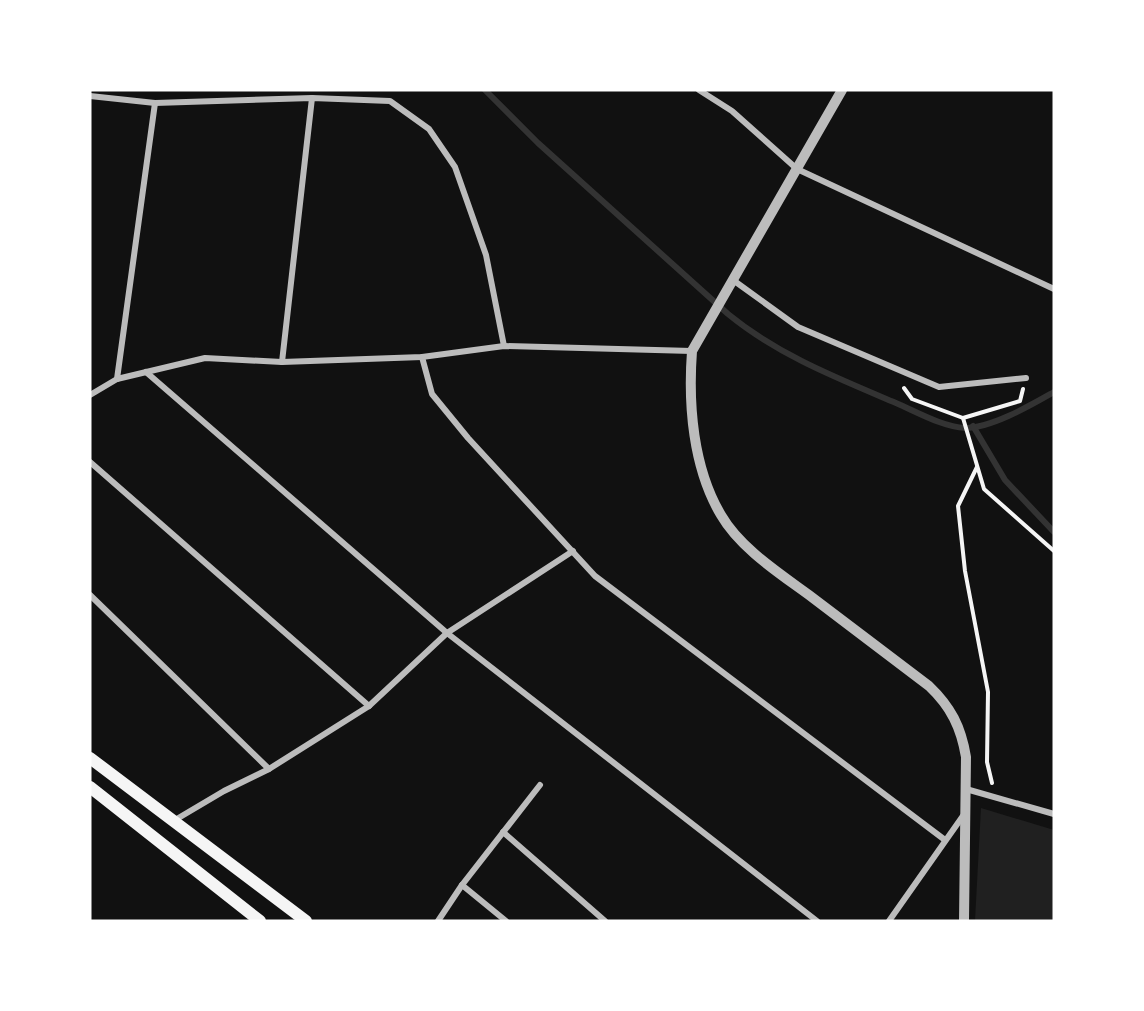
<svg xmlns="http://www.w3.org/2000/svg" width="1144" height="1011" font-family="Arial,sans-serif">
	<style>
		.green { fill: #202020 }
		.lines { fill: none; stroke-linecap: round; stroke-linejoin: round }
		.stream { stroke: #333; stroke-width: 6 }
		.path { stroke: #f5f5f5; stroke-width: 4 }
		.minor { stroke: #bcbcbc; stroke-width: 6 }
		.tertiary { stroke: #bcbcbc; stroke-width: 10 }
		.secondary { stroke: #f5f5f5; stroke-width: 12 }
	</style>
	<rect width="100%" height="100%" fill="#111"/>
	<polygon class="green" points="981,808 1054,830 1054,921 975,921"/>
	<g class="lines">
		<g class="stream">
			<path d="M 485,90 L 538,143 L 728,314 C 778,355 837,378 896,403 C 917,412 943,427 965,428 C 992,428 1031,405 1054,392"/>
			<polyline points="973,426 1005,480 1054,532"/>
		</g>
		<g class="path">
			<polyline points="904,388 912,399 963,418 984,489 1054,551"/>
			<polyline points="963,418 1020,401 1023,389"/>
			<polyline points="977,467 958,506 965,571 988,692 987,762 992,783"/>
		</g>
		<g class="minor">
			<polyline points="699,90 732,111 797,169 1054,289"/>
			<polyline points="90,96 155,103 312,98 390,101 429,129 455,167 486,255 504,346"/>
			<polyline points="733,280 798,327 939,387 1026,378"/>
			<polyline points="422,357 432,394 468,438 595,576 945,840"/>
			<polyline points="282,362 312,98"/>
			<polyline points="146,372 447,633 817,921"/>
			<polyline points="117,379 155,103"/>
			<polyline points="90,395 117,379 205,358 282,362 422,357 504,346 692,351"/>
			<polyline points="90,462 369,706"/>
			<polyline points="90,595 269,769"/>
			<polyline points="966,789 1054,814"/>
			<polyline points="175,820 224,791 269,769 369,706 447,633 573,551"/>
			<polyline points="503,832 605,921"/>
			<polyline points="462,885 506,921"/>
			<polyline points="438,921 462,885 540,785"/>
			<polyline points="889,921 965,813"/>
		</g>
		<path class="tertiary" d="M 842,90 L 692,351 C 688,405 693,468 721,515 C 740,548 779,573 809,595 C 849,625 889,656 929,686 C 951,707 961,727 966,757 L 964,921"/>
		<g class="secondary">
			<polyline points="90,758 306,921"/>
			<polyline points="90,787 260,921"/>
		</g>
	</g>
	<rect width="1144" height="1011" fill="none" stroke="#ffffff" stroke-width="183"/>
</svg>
